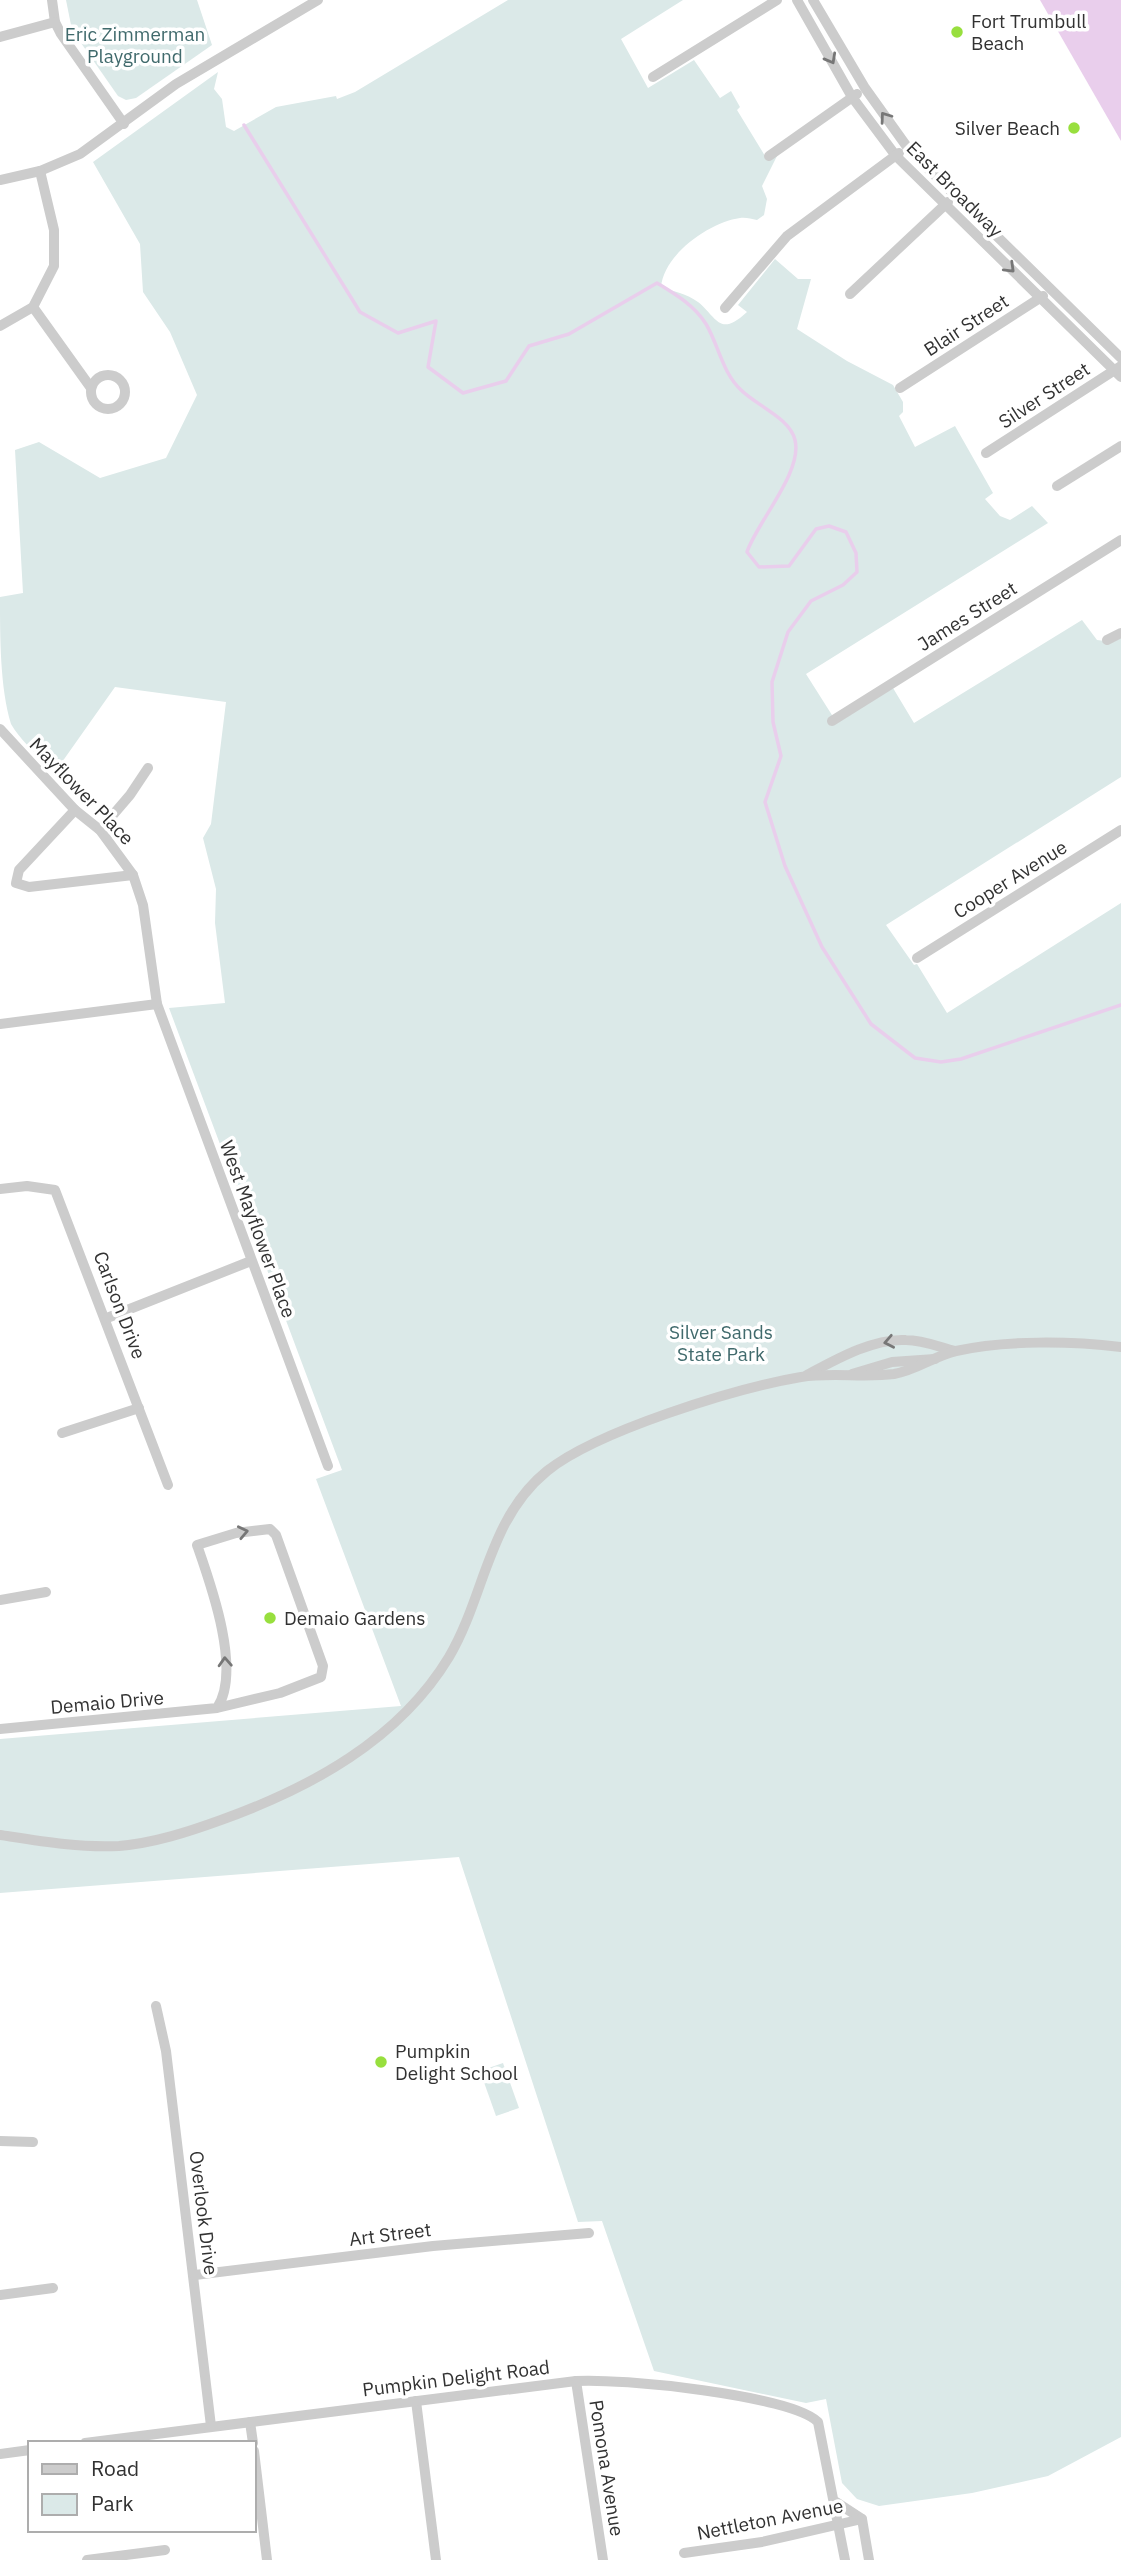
<svg xmlns="http://www.w3.org/2000/svg" width="1121" height="2560" font-family="'IBM Plex Sans',sans-serif">
	<style>
		.green { fill: #dbe9e8 }
		.water { fill: #e9ceec }
		.lines { fill: none; stroke-linecap: round; stroke-linejoin: round }
		.stream { stroke: #e9ceec; stroke-width: 3.5 }
		.minor { stroke: #ccc; stroke-width: 10 }
		.oneway { stroke: #777 }
		.poi-dot { fill: #98df3e; stroke: #fff; stroke-width: 2.5 }
		.labels { text-anchor: middle; stroke-width: 7; stroke-linejoin: round; paint-order: stroke }
		.poi-label { font-size: 19px; fill: #323232; stroke: #fff; text-anchor: start }
		.park-label { font-size: 19px; fill: #406a6c; stroke: #fff }
		.street-label { font-size: 19px; fill: #323232; stroke: #fff }
	</style>
	<rect width="100%" height="100%" fill="#fff"/>
	<g class="green">
		<polygon points="66,0 197,0 212,45 136,98 126,100 118,96 72,30"/>
		<path d="M 508,0 L 683,0 L 621,39 L 648,88 L 694,60 L 720,98 L 731,91 L 740,107 L 737,110 L 765,156 L 777,156 L 762,186 L 767,199 L 764,215 L 757,220 C 751,219 746,217 740,218 C 710,222 664,254 661,287 C 673,291 687,294 698,302 C 717,317 719,338 747,312 L 738,305 L 775,259 L 798,279 L 811,279 L 797,329 L 847,361 L 893,385 L 903,402 L 903,412 L 899,416 L 915,447 L 955,426 L 993,493 L 985,499 L 1000,516 L 1010,520 L 1032,506 L 1048,523 L 806,674 L 837,723 L 893,688 L 914,723 L 1082,620 L 1097,640 L 1113,642 L 1121,638 L 1121,777 L 886,925 L 914,965 L 917,964 L 947,1013 L 1121,903 L 1121,2437 L 1048,2476 L 972,2493 L 879,2506 L 857,2499 L 842,2483 L 826,2399 L 806,2403 L 654,2371 L 602,2221 L 578,2222 L 459,1857 L 0,1893 L 0,1739 L 401,1706 L 316,1479 L 342,1470 L 169,1008 L 225,1003 L 215,923 L 216,889 L 203,838 L 211,824 L 226,702 L 115,687 L 55,772 C 40,757 22,743 11,724 C 0,688 0,637 0,597 L 23,593 L 15,450 L 39,442 L 100,478 L 166,458 L 197,395 L 170,332 L 143,292 L 140,244 L 93,162 L 218,72 L 214,89 L 222,99 L 226,127 L 234,131 L 276,107 L 336,96 L 337,99 L 355,92 Z"/>
		<polygon points="503,2063 519,2108 496,2116 480,2071"/>
	</g>
	<polygon class="water" points="1040,0 1121,0 1121,141"/>
	<g class="lines">
		<path class="stream" d="M 244,125 L 360,312 L 398,333 L 436,321 L 428,367 L 463,393 L 506,381 L 529,346 L 569,334 L 657,283 C 675,294 694,305 706,324 C 719,346 722,372 741,390 C 757,406 790,418 795,440 C 803,472 757,522 747,552 L 759,567 L 789,566 L 816,529 L 829,526 L 846,532 L 856,553 L 857,572 L 843,585 L 811,601 L 788,632 L 772,682 L 773,722 L 781,756 L 765,802 L 785,866 L 822,947 L 871,1024 L 915,1058 L 941,1062 L 961,1059 L 1121,1005"/>
		<g class="minor">
			<polyline points="52,0 55,22 61,34 124,124"/>
			<polyline points="797,0 852,97 896,156 1121,377"/>
			<polyline points="813,0 865,88 910,151 1121,358"/>
			<polyline points="0,37 55,22"/>
			<polyline points="653,77 777,0"/>
			<polyline points="769,156 857,94"/>
			<polyline points="0,180 40,171 80,154 176,84 318,0"/>
			<polyline points="850,294 948,202"/>
			<polyline points="33,307 91,388"/>
			<polyline points="725,308 787,236 899,153"/>
			<polyline points="0,326 33,307 54,266 54,230 40,171"/>
			<circle cx="108" cy="392" r="17"/>
			<polyline points="900,388 1043,296"/>
			<polyline points="986,453 1121,366"/>
			<polyline points="1057,486 1121,446"/>
			<polyline points="1107,640 1121,633"/>
			<polyline points="832,721 1121,540"/>
			<polyline points="0,729 75,810 100,830 133,875 143,905 157,1004 328,1466"/>
			<polyline points="75,810 19,870 16,883 29,887 133,875"/>
			<polyline points="100,830 130,795 148,768"/>
			<polyline points="917,958 1121,830"/>
			<polyline points="0,1024 157,1004"/>
			<polyline points="0,1189 27,1186 55,1190 168,1485"/>
			<polyline points="107,1318 251,1261"/>
			<polyline points="852,1374 892,1362 935,1359"/>
			<path d="M 807,1375 C 835,1360 873,1338 906,1340 C 923,1340 939,1347 955,1351"/>
			<polyline points="62,1433 139,1408"/>
			<polyline points="0,1600 46,1592"/>
			<path d="M 0,1729 L 217,1708 L 280,1693 L 321,1677 L 323,1666 L 276,1535 L 270,1529 L 236,1533 L 197,1545 C 211,1585 242,1671 217,1708"/>
			<path d="M 0,1835 C 39,1841 79,1848 119,1846 C 154,1843 188,1832 221,1820 C 310,1788 399,1740 449,1657 C 485,1596 488,1519 547,1471 C 597,1431 736,1388 801,1377 C 831,1372 863,1378 894,1374 C 917,1370 934,1356 956,1351 C 1006,1340 1070,1341 1121,1347"/>
			<polyline points="156,2006 166,2051 211,2426"/>
			<polyline points="0,2141 33,2142"/>
			<polyline points="195,2275 433,2246 589,2233"/>
			<polyline points="0,2295 53,2288"/>
			<polyline points="576,2381 603,2560"/>
			<polyline points="416,2401 436,2560"/>
			<polyline points="250,2422 253,2443"/>
			<path d="M 85,2443 L 576,2381 C 619,2378 791,2395 818,2422 L 845,2560"/>
			<polyline points="254,2451 267,2560"/>
			<polyline points="0,2454 30,2450"/>
			<polyline points="836,2502 862,2519 869,2560"/>
			<polyline points="684,2553 762,2542 862,2519"/>
			<polyline points="87,2560 165,2550"/>
		</g>
	</g>
	<defs><path id="oneway-chevron" d="M-2-3.5L2.5 0L-2 3.5" fill="none" stroke-width="1.6" stroke-linecap="round" stroke-linejoin="round" transform="scale(1.75)"/></defs>
	<g class="oneway">
		<use href="#oneway-chevron" transform="translate(831 59) rotate(61)"/>
		<use href="#oneway-chevron" transform="translate(885 117) rotate(-126)"/>
		<use href="#oneway-chevron" transform="translate(1010 268) rotate(44)"/>
		<use href="#oneway-chevron" transform="translate(889 1342) rotate(169)"/>
		<use href="#oneway-chevron" transform="translate(243 1532) rotate(-12)"/>
		<use href="#oneway-chevron" transform="translate(225 1662) rotate(-93)"/>
	</g>
	<g class="poi-dot">
		<circle cx="957" cy="32" r="7"/>
		<circle cx="1074" cy="128" r="7"/>
		<circle cx="270" cy="1618" r="7"/>
		<circle cx="381" cy="2062" r="7"/>
	</g>
	<g class="labels">
		<g class="poi-label">
			<text x="971" y="28">Fort Trumbull<tspan x="971" dy="22">Beach</tspan></text>
			<text x="1060" y="135" text-anchor="end">Silver Beach</text>
			<text x="284" y="1625">Demaio Gardens</text>
			<text x="395" y="2058">Pumpkin<tspan x="395" dy="22">Delight School</tspan></text>
		</g>
		<g class="park-label">
			<text x="135" y="41">Eric Zimmerman<tspan x="135" dy="22">Playground</tspan></text>
			<text x="721" y="1339">Silver Sands<tspan x="721" dy="22">State Park</tspan></text>
		</g>
		<g class="street-label">
			<text transform="translate(955 189) rotate(45)" y="7">East Broadway</text>
			<text transform="translate(966 325) rotate(-33)" y="7">Blair Street</text>
			<text transform="translate(1044 395) rotate(-33)" y="7">Silver Street</text>
			<text transform="translate(967 616) rotate(-32)" y="7">James Street</text>
			<text transform="translate(82 791) rotate(46)" y="7">Mayflower Place</text>
			<text transform="translate(1010 879) rotate(-32)" y="7">Cooper Avenue</text>
			<text transform="translate(258 1229) rotate(70)" y="7">West Mayflower Place</text>
			<text transform="translate(120 1305) rotate(69)" y="7">Carlson Drive</text>
			<text transform="translate(107 1702) rotate(-5)" y="7">Demaio Drive</text>
			<text transform="translate(204 2213) rotate(83)" y="7">Overlook Drive</text>
			<text transform="translate(390 2234) rotate(-7)" y="7">Art Street</text>
			<text transform="translate(456 2378) rotate(-7)" y="7">Pumpkin Delight Road</text>
			<text transform="translate(607 2468) rotate(81)" y="7">Pomona Avenue</text>
			<text transform="translate(770 2519) rotate(-11)" y="7">Nettleton Avenue</text>
		</g>
	</g>
	<rect x="28" y="2441" width="228" height="91" fill="#ffffff" stroke="#adadad" stroke-width="2"/>
	<rect x="42" y="2464" width="35" height="10" fill="#cccccc" stroke="#adadad" stroke-width="2"/>
	<text x="91" y="2476" font-size="21" fill="#323232">Road</text>
	<rect x="42" y="2494" width="35" height="21" fill="#dbe9e8" stroke="#adadad" stroke-width="2"/>
	<text x="91" y="2511" font-size="21" fill="#323232">Park</text>
</svg>
